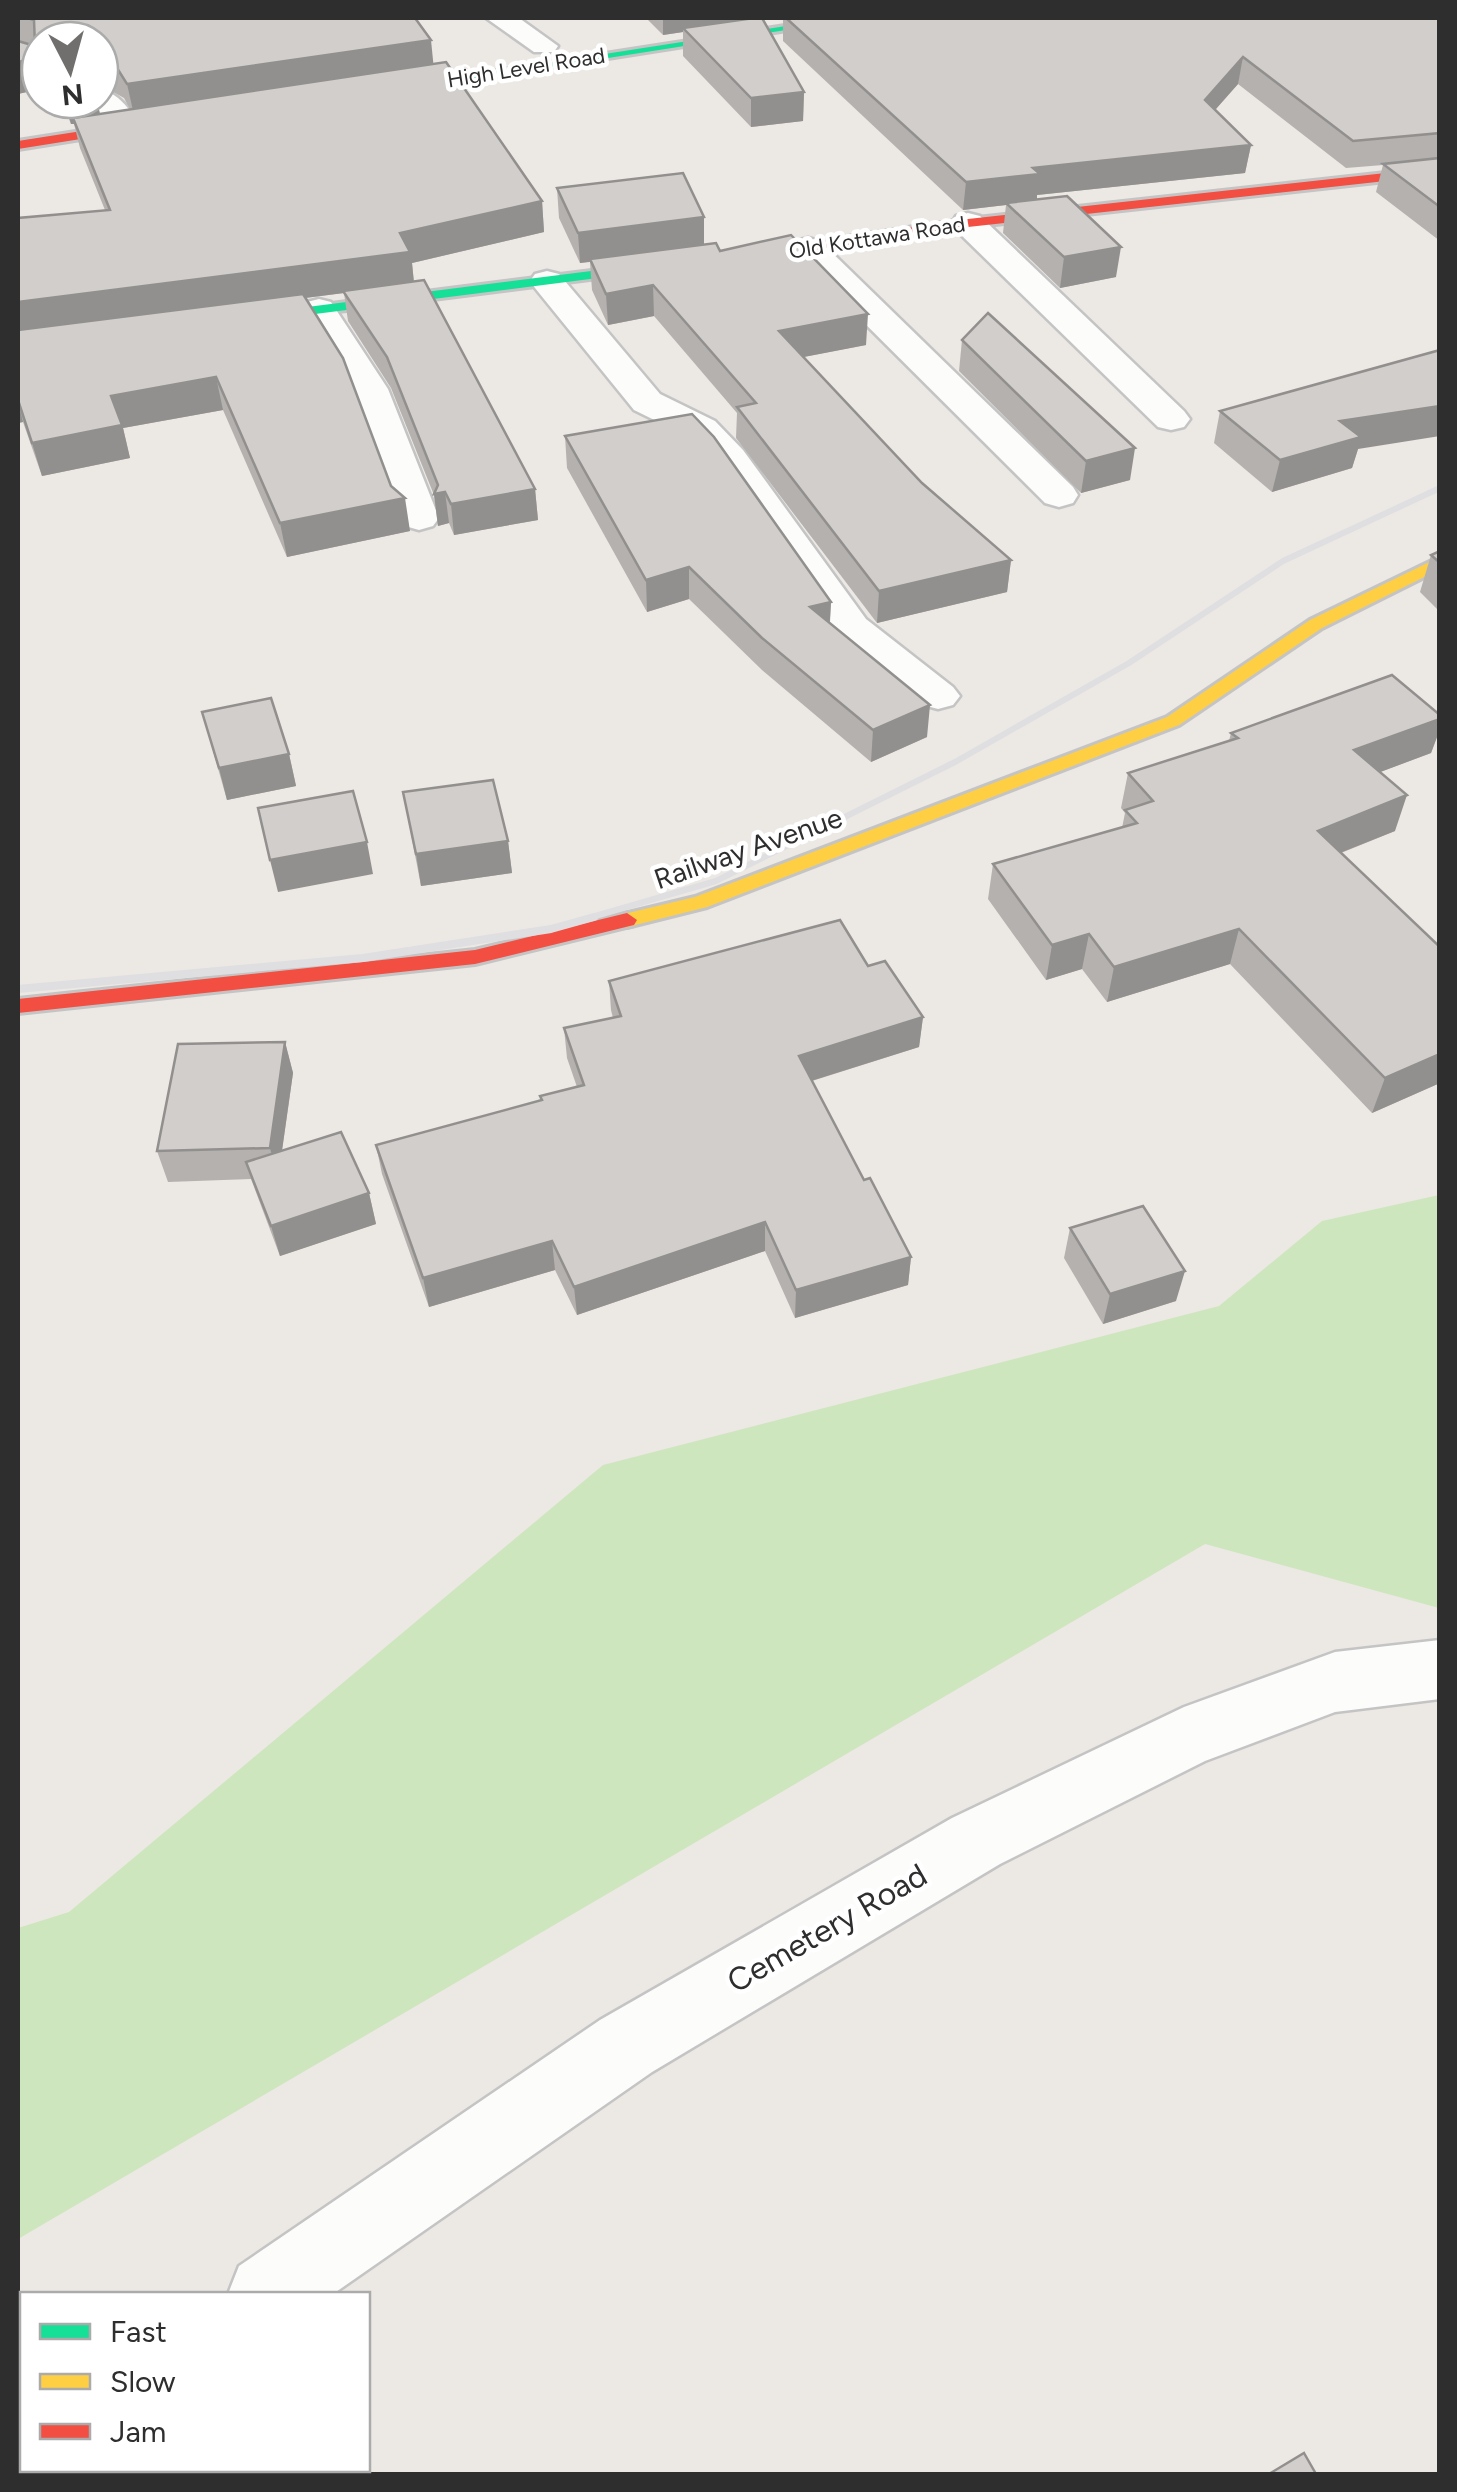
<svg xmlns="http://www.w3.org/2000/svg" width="1457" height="2492" font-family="Figtree,sans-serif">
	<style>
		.green { fill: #cee6be }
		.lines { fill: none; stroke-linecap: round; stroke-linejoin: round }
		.street-casing { stroke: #c5c4c5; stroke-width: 5 }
		.fast-casing { stroke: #c5c4c5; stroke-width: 6 }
		.slow-casing { stroke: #c5c4c5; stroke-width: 6 }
		.jam-casing { stroke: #c5c4c5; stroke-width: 6 }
		.street { fill: #fcfcfb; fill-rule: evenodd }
		.fast { fill: #16e098; fill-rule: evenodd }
		.slow { fill: #ffcf43; fill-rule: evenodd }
		.jam { fill: #f24e42; fill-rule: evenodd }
		.rail-far1 { stroke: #dfdfe1; stroke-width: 6 }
		.rail { stroke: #dfdfe1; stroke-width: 8 }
		.wall { fill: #b4b1af }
		.shaded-wall { fill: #92908e }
		.building { fill: #d1cecb; stroke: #92908e; stroke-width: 2.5 }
		.labels { text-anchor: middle; stroke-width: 9; stroke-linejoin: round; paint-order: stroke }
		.far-street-label { font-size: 22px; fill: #2e2e2e; stroke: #fff }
		.street-label { font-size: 28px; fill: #2e2e2e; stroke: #fff }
		.near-street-label { font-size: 32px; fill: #2e2e2e; stroke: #fff }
	</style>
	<rect width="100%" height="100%" fill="#ece8e4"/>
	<polygon class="green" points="1439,1195 1439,1608 1205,1544 18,2239 18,1928 69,1912 603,1465 1219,1306 1322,1221"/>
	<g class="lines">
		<defs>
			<g id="street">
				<polygon points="486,18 519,18 558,46 554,52 534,52"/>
				<path d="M 100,89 C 113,92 123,101 131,112 L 127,118 L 105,118 L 86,100 L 100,100 Z"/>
				<polygon points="968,213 980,216 1184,411 1190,419 1184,427 1171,430 1158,427 956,230 952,223 956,216"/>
				<polygon points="808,238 820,241 1073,487 1078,495 1073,503 1059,507 1045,503 796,255 791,248 796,241"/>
				<polygon points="547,271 559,274 660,394 715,421 743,450 866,619 953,687 960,696 953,705 938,709 923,705 836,637 717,466 689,437 634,410 535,288 530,281 535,274"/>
				<polygon points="319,299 331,302 388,389 439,518 433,526 419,530 405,526 399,518 352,389 302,309 307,302"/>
				<polygon points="1440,1640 1440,1699 1335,1712 1205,1761 1000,1864 652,2072 333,2294 228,2294 239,2266 600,2020 952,1818 1184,1707 1335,1652"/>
				<polygon points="22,2352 22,2432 18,2434 18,2354"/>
			</g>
			<g id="fast">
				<polygon points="837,18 863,18 385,93 379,89"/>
				<polygon points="773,248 778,249 778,255 237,324 230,320 237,316"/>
			</g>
			<polygon id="slow" points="1440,557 1440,569 1322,628 1179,725 707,907 627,927 617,920 620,915 695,897 1167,717 1310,620"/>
			<g id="jam">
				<polygon points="152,120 156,121 156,127 18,149 18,141"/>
				<polygon points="1440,167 1440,175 968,227 773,256 766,252 773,248 968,219"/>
				<polygon points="627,913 637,920 634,925 475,964 18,1013 18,999 475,950"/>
			</g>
		</defs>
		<use href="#street" class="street-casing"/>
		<use href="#fast" class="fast-casing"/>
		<use href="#slow" class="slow-casing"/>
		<use href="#jam" class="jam-casing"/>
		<use href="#street" class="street"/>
		<use href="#fast" class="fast"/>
		<use href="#slow" class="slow"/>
		<use href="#jam" class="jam"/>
		<polyline class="rail-far1" points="585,919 716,881 955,762 1129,663 1283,561 1440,488"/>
		<polyline class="rail" points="18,989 363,958 551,929 594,917"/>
	</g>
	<g class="wall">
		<polygon points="18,18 415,18 433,64 542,201 544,232 412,263 414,282 535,489 538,520 454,535 449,523 438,526 434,495 391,388 348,321 344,293 305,298 410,531 287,557 223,410 123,428 130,458 42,476 23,422 18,423 18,218 105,210 80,148 74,124 71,124 61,100 97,100 100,114 130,109 124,98 101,85 100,88 100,40 40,40 40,89 18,94"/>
		<polygon points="646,18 782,18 764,20 804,92 803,121 751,127 683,56 683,32 663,35"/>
		<polygon points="783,18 1440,18 1440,241 1376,192 1383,165 1346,168 1238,84 1215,110 1251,145 1245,173 1037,195 1037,200 1116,277 1060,288 1003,233 1006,205 963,210 783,41"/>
		<polygon points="557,188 720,251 866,345 803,357 922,483 1011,560 1007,592 877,623 736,438 737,413 654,316 608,325 592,290 590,262 580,263 559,218"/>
		<polygon points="962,340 1130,480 1081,493 959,371"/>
		<polygon points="1220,411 1358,449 1352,468 1272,492 1214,443"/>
		<polygon points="565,436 831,602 830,623 927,737 871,762 762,670 689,599 647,612 567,468"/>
		<polygon points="1440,551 1440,612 1420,592 1431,555"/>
		<polygon points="202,712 289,754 296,786 227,800"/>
		<polygon points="1440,715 1440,729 1431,753 1380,772 1395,831 1341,853 1440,947 1440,1083 1372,1113 1230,964 1107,1002 1082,969 1046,980 988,899 993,864 1122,828 1125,813 1121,808 1128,773 1229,741 1231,733"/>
		<polygon points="403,792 508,841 512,873 421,886"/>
		<polygon points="868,966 923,1017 919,1047 812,1081 864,1180 911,1257 908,1285 795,1318 765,1251 577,1315 555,1270 429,1307 382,1174 376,1145 541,1101 540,1096 577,1087 567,1058 564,1028 613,1018 611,1010 609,981"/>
		<polygon points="285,1042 293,1073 282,1150 369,1193 376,1224 280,1256 251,1179 168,1182 157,1151"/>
		<polygon points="1070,1228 1176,1301 1103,1324 1064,1258"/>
	</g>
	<g class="shaded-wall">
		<polygon points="663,18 749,18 683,28 683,32 663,35"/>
		<polygon points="431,40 434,70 134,115 127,84"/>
		<polygon points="40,57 40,89 18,94 18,62"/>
		<polygon points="1243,57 1238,84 1200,127 1205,100"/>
		<polygon points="804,92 803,121 751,127 751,98"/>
		<polygon points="65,100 97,100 101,120 73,118 74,124 71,124"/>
		<polygon points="1251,145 1245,173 1037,195 1037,202 1006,203 1006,205 963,210 966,182 1033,168"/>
		<polygon points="542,201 544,232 412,263 414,284 18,335 18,302 400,233"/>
		<polygon points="704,217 704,247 580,263 578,233"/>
		<polygon points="1121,247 1116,277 1060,288 1064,257"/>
		<polygon points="653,285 654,316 608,325 606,294"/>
		<polygon points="868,314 866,345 778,362 779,331"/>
		<polygon points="216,377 223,410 123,428 130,458 42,476 32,443 111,396"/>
		<polygon points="18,402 23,422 18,423"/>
		<polygon points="1440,406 1440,436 1358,449 1352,468 1272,492 1280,460 1340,421"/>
		<polygon points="1135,448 1130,480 1081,493 1086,461"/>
		<polygon points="535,489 538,520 454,535 451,504"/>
		<polygon points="445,492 449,523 438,526 434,494"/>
		<polygon points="405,498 410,531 287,557 280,523"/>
		<polygon points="1011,560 1007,592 877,623 879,591"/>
		<polygon points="689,567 689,599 647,612 646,580"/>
		<polygon points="831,602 829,634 810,607"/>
		<polygon points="930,705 927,737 871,762 873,730"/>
		<polygon points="1440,719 1440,729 1431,753 1343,786 1354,750"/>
		<polygon points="289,754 296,786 227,800 219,768"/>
		<polygon points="1407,795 1395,831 1307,866 1318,831"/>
		<polygon points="508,841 512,873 421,886 416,854"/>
		<polygon points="367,842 373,874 278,892 270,860"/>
		<polygon points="1239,929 1230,964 1107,1002 1114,967"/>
		<polygon points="1089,934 1082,969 1046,980 1052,945"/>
		<polygon points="923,1017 919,1047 798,1085 799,1056"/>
		<polygon points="285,1042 293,1073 278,1179 270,1148"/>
		<polygon points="1440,1054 1440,1083 1372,1113 1385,1078"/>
		<polygon points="369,1193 376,1224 280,1256 271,1226"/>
		<polygon points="765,1222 765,1251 577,1315 574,1287"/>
		<polygon points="552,1241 555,1270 429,1307 423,1278"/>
		<polygon points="911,1257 908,1285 795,1318 796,1290"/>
		<polygon points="1185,1271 1176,1301 1103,1324 1110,1294"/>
	</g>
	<g class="building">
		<polygon points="27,18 415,18 431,40 127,84 117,68 100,59 100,40 40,40 40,57 18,62 18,41 35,46 34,20"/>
		<polygon points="754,18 762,18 804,92 751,98 683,28"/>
		<polygon points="786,18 1440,18 1440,133 1353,141 1243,57 1205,100 1251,145 1033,168 1040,174 966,182"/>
		<polygon points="446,62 542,201 400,233 410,252 18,302 18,218 110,210 73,118"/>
		<polygon points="1440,158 1440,207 1383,164"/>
		<polygon points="683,173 704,217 578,233 557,188"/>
		<polygon points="1067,196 1121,247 1064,257 1006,203"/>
		<polygon points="791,235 868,314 779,331 922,483 1011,560 879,591 737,407 756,403 653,285 606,294 590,259 716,243 720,251"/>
		<polygon points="424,280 535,489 451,504 445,492 434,494 438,485 387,357 343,291"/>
		<polygon points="303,294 343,358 391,486 405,498 280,523 216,377 111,396 122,425 32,443 18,400 18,330"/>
		<polygon points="988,313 1135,448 1086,461 962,340"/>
		<polygon points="1440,350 1440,406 1340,421 1361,437 1280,460 1220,411"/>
		<polygon points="692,414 714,437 831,602 810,607 930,705 873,730 762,638 689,567 646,580 565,436"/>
		<polygon points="1440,551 1440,563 1431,555"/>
		<polygon points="1392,675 1440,715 1440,719 1354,750 1407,795 1318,831 1440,947 1440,1054 1385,1078 1239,929 1114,967 1089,934 1052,945 993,864 1137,823 1125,810 1153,801 1128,773 1238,738 1231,733"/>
		<polygon points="271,698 289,754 219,768 202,712"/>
		<polygon points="493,780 508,841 416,854 403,792"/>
		<polygon points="353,791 367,842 270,860 258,808"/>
		<polygon points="840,920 868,966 885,961 923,1017 799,1056 864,1180 870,1178 911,1257 796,1290 765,1222 574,1287 552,1241 423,1278 376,1145 542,1100 540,1096 584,1085 564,1028 621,1016 609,981"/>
		<polygon points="285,1042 270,1148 157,1151 178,1044"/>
		<polygon points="341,1132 369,1193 271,1226 246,1162"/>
		<polygon points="1143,1206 1185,1271 1110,1294 1070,1228"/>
		<polygon points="1304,2453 1316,2474 1269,2474"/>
	</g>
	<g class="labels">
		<g class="far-street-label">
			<text transform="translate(526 67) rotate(-9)" y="8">High Level Road</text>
			<text transform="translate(877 237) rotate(-9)" y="8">Old Kottawa Road</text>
		</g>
		<g class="street-label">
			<text transform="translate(748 848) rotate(-19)" y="10">Railway Avenue</text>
		</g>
		<g class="near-street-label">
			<text transform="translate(827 1928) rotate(-30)" y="11">Cemetery Road</text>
		</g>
	</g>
	<rect width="1457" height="2492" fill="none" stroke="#2e2e2e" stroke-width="40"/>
	<rect x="20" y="2292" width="350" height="180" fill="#ffffff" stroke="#ababab" stroke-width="2.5"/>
	<rect x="40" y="2324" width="50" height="15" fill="#16e098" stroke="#ababab" stroke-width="2.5"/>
	<text x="110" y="2342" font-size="30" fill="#2e2e2e">Fast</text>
	<rect x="40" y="2374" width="50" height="15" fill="#ffcf43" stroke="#ababab" stroke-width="2.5"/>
	<text x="110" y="2392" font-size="30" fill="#2e2e2e">Slow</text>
	<rect x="40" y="2424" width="50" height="15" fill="#f24e42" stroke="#ababab" stroke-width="2.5"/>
	<text x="110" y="2442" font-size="30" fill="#2e2e2e">Jam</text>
	<g transform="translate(70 70) rotate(174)"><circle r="48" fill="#ffffff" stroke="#ababab" stroke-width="2.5"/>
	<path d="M0-8L18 38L0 25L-18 38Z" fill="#706f6e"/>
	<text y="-15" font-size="28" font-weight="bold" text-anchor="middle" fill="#2e2e2e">N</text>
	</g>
</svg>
